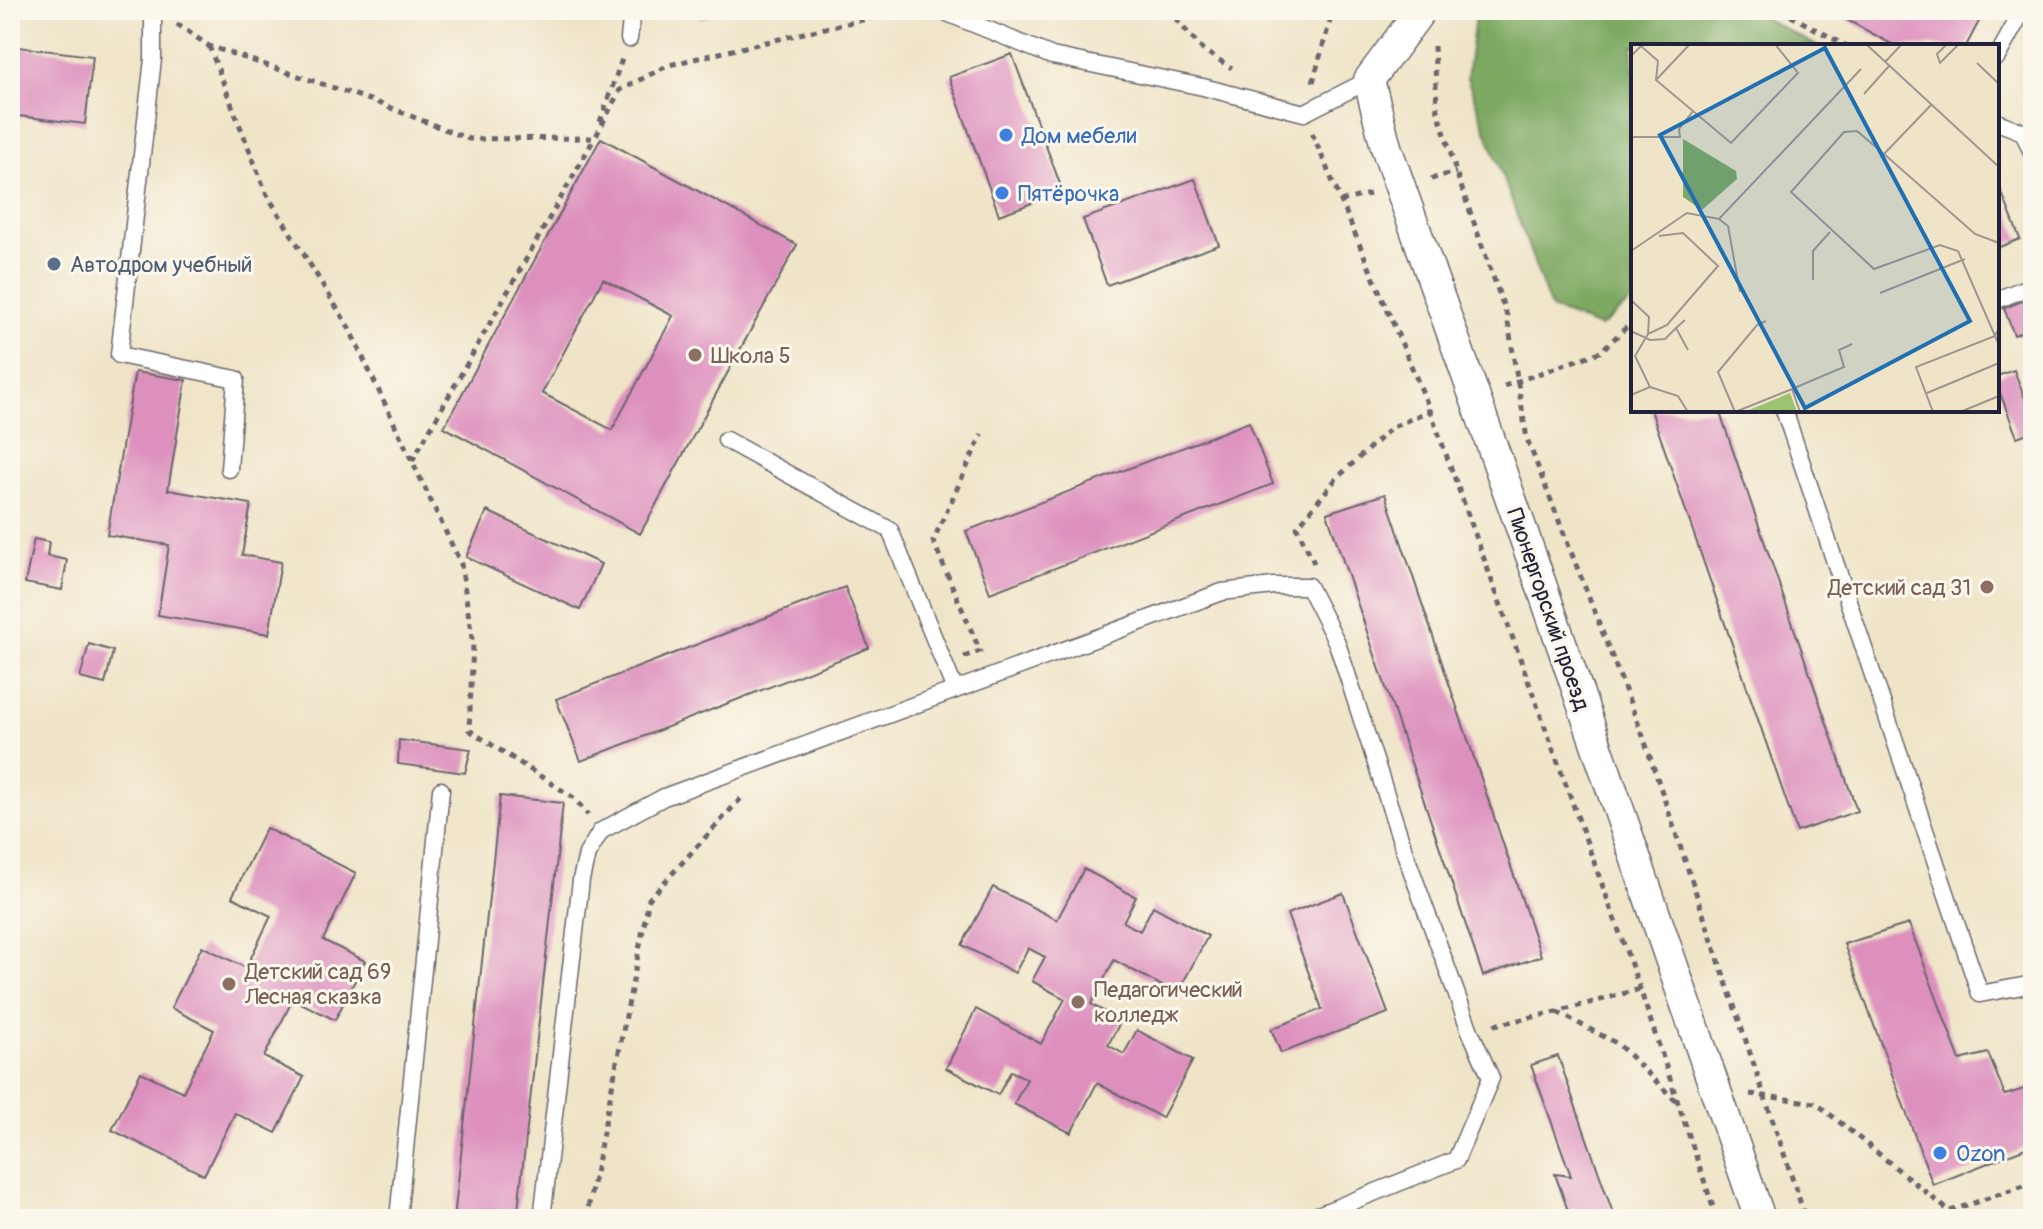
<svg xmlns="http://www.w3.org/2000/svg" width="2043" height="1229" font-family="Pangolin,sans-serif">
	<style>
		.forest { fill: #7da962; stroke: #50664e; stroke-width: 2 }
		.building { fill: #dd90be; fill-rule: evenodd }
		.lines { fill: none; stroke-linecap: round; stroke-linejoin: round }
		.lane-casing { stroke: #6a666c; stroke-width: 19 }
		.street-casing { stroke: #6a666c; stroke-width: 33 }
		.path { stroke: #6a666c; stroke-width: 5; stroke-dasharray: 6 6; stroke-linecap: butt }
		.lane { stroke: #fff; stroke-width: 16 }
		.street { stroke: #fff; stroke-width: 30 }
		.shop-dot { fill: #3f7fe0; stroke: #fbf7ec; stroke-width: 3 }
		.service-dot { fill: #5c6f8a; stroke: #fbf7ec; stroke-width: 3 }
		.education-dot { fill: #8d6e63; stroke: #fbf7ec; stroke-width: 3 }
		.labels { text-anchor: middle; stroke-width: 6; stroke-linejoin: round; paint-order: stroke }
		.shop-label { font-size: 22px; fill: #366cbe; stroke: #fbf7ec; text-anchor: start }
		.service-label { font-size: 22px; fill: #4e5e75; stroke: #fbf7ec; text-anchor: start }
		.education-label { font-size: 22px; fill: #785e54; stroke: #fbf7ec; text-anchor: start }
		.street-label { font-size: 22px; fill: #22223b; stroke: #fbf7ec }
		.inset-road { fill: none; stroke: #9d968f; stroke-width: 2 }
		.view { fill: #1f6fb2; fill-opacity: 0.15; stroke: #1f6fb2; stroke-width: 4 }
		.inset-edge { fill: none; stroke: #22223b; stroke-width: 4 }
	</style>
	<rect width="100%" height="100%" fill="#fbf7ec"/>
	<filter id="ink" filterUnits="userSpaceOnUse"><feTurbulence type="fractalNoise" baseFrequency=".0125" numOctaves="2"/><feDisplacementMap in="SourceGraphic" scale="16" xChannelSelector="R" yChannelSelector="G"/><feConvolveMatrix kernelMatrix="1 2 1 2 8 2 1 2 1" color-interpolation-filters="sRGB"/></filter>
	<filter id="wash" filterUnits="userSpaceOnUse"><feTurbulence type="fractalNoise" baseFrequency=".006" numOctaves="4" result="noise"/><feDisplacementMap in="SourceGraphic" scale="32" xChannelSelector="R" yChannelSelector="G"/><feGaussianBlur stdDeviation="1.8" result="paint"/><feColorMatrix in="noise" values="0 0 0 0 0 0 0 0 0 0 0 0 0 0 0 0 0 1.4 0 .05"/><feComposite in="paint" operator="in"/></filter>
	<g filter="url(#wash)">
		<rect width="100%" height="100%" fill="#efe4c7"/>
		<polygon class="forest" points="1476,10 1749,10 1817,46 1633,46 1633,300 1600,327 1551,309 1467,78"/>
		<g id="blocks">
			<g class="building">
				<polygon points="697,10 725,10 700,19"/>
				<polygon points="1829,10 1985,10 1966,46 1895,46"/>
				<polygon points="10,46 93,56 85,124 10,115"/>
				<polygon points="1012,54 1063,192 999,215 949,77"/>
				<path d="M 601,138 L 797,245 L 640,534 L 444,427 ZM 603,279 L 673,316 L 612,430 L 542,393 Z"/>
				<polygon points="1195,179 1219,245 1107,285 1083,219"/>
				<polygon points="1997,180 2020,239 1997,248"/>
				<polygon points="2033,297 2033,327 2014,335 2004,308"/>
				<polygon points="10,358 19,359 12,415 10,415"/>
				<polygon points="2014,370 2033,419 2033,431 2017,437 1997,385 1997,376"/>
				<polygon points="135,372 186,380 168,490 251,504 242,555 281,562 269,634 158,615 169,545 107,535"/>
				<polygon points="1651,410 1719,410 1857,811 1797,832"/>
				<polygon points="1249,422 1273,484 990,593 966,531"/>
				<polygon points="1385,494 1541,956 1483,976 1327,513"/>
				<polygon points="487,511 601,564 580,610 466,557"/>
				<polygon points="10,520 17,521 12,554 10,554"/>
				<polygon points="34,539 49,542 47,556 67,560 62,590 25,583"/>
				<polygon points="845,587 869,648 581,761 556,699"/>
				<polygon points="89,644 113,651 105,684 80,678"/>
				<polygon points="399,740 471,749 465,773 398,764"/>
				<polygon points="500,796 563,803 517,1219 454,1219"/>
				<polygon points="266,828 356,873 323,940 365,961 335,1020 293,999 264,1057 304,1077 276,1133 235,1113 204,1175 112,1130 141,1072 183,1092 214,1030 171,1008 202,946 246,968 271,916 232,897"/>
				<polygon points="1084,869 1136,897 1123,922 1140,931 1153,906 1208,936 1177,994 1114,960 1091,1004 1121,1021 1108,1045 1124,1054 1137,1030 1193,1060 1162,1118 1097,1083 1071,1133 1014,1104 1027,1079 1011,1071 998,1095 946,1068 976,1009 1041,1044 1065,999 1032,981 1045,957 1028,948 1015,973 962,945 993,887 1057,920"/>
				<polygon points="1343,893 1388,1013 1281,1053 1271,1029 1322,1009 1287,914"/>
				<polygon points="1909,924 1960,1060 1988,1053 2005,1095 2033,1086 2033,1145 1933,1185 1844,944"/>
				<polygon points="1558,1056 1615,1219 1571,1219 1555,1174 1571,1176 1531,1065"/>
			</g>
		</g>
	</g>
	<g filter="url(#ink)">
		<use href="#blocks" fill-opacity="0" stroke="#6a666c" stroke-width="2"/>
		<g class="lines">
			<defs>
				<g id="lane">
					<polyline points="153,10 153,59 119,355 236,379 229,469"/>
					<polyline points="940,10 1052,56 1203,87 1304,113 1369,80"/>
					<polyline points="629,39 632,10"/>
					<polyline points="1997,57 2023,10"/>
					<polyline points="1997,122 2023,132 2033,155"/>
					<polyline points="1997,300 2033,285"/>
					<polyline points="1784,410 1980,994 2033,984"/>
					<polyline points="726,440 890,530 955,690"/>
					<polyline points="398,1219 441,790"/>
					<polyline points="542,1219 581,880 587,854 601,831 664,797 1222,592 1273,586 1308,586 1337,643 1405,853 1470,1031 1491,1078 1456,1160 1308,1219"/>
				</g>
				<polyline id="street" points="1421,10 1369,80 1386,147 1535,567 1760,1219"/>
			</defs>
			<use href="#lane" class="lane-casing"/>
			<use href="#street" class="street-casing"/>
			<g class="path">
				<polyline points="1168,10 1203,50 1232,68"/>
				<polyline points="1780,10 1847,46"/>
				<polyline points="177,24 209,46 373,101 469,139 595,138 620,90 669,65 838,25 911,10"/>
				<polyline points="209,46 266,193 348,326 461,564 473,645 469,730 574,798 588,815"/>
				<polyline points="1434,46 1437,107 1456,172 1507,316 1527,439 1643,736 1806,1219"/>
				<polyline points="1313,82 1333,10"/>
				<polyline points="600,122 622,59"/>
				<polyline points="1312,133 1430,410 1640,989 1717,1219"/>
				<polyline points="1431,179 1456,172"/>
				<polyline points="1341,201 1370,194"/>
				<polyline points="1504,386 1600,352 1633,321"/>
				<polyline points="412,461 594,139"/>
				<polyline points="1314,563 1297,527 1336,479 1391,428 1430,410"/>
				<polyline points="964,657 980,651 933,541 982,434"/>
				<polyline points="1557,1012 1618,1044 1678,1103"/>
				<polyline points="1494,1025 1557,1012 1640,989"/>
				<polyline points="1750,1094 1816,1103 1959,1219"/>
				<polyline points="1950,1211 2033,1183"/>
				<polyline points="586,1219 649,899 744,795"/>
			</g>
			<use href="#lane" class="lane"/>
			<use href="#street" class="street"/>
		</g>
	</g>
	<g class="shop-dot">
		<circle cx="1006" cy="135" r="8"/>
		<circle cx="1002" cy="193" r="8"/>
		<circle cx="1940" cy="1153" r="8"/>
	</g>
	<circle class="service-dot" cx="54" cy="264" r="8"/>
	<g class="education-dot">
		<circle cx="695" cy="355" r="8"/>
		<circle cx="1987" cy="587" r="8"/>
		<circle cx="229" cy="984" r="8"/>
		<circle cx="1078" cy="1002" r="8"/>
	</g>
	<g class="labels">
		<g class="shop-label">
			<text x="1022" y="143">Дом мебели</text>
			<text x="1018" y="201">Пятёрочка</text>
			<text x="1956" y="1161">Ozon</text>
		</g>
		<g class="service-label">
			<text x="70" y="272">Автодром учебный</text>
		</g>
		<g class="education-label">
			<text x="711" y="363">Школа 5</text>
			<text x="1971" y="595" text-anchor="end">Детский сад 31</text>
			<text x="245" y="979">Детский сад 69<tspan x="245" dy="25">Лесная сказка</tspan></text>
			<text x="1094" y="997">Педагогический<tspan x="1094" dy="25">колледж</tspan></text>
		</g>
		<g class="street-label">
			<text transform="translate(1549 609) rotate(71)" y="8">Пионергорский проезд</text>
		</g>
	</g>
	<g transform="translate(1631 44)">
		<rect width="368" height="368" fill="#efe4c7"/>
		<path d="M 159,349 L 166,368 L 113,368 Z" fill="#9cc36f"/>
		<path d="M 52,95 L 105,127 L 106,135 L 71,166 L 52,153 Z" fill="#7da962"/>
		<path class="inset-road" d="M 59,0 L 25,36 L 100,99 L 167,29 L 144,0M 235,0 L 368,123M 316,0 L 306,10 L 309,19 L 328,0M 0,12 L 10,2 L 27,17 L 25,36M 254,18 L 271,0M 346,19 L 368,40M 233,50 L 258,22M 301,60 L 253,110 L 344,190 L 368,199M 0,93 L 49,93 L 48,85 L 62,67M 253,110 L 226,87 L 213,88 L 160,148 L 243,225 L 309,201 L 327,207 L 368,301M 88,175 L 97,182 L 109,248M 0,207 L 56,169 L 88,175 L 230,25M 182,236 L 182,207 L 199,188M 249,249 L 334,215M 0,256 L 18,273 L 17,290 L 4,312 L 19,343 L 0,351M 54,276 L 45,284 L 57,306M 0,287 L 19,296 L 34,295 L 45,284M 17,290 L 36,281 L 87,222 L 52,189 L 28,192M 19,343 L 47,352 L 57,368M 161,345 L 213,323 L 208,306 L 221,300M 296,349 L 368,319M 104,368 L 87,328 L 126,281 L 135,277M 104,368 L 161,345 L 169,368M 302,368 L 285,323 L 364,292 L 368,284M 329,368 L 368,352"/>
		<path class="view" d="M 194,4 L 339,277 L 174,364 L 29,91 Z"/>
		<rect width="368" height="368" class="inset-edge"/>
	</g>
	<rect width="2043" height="1229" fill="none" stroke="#fbf7ec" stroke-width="40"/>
</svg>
